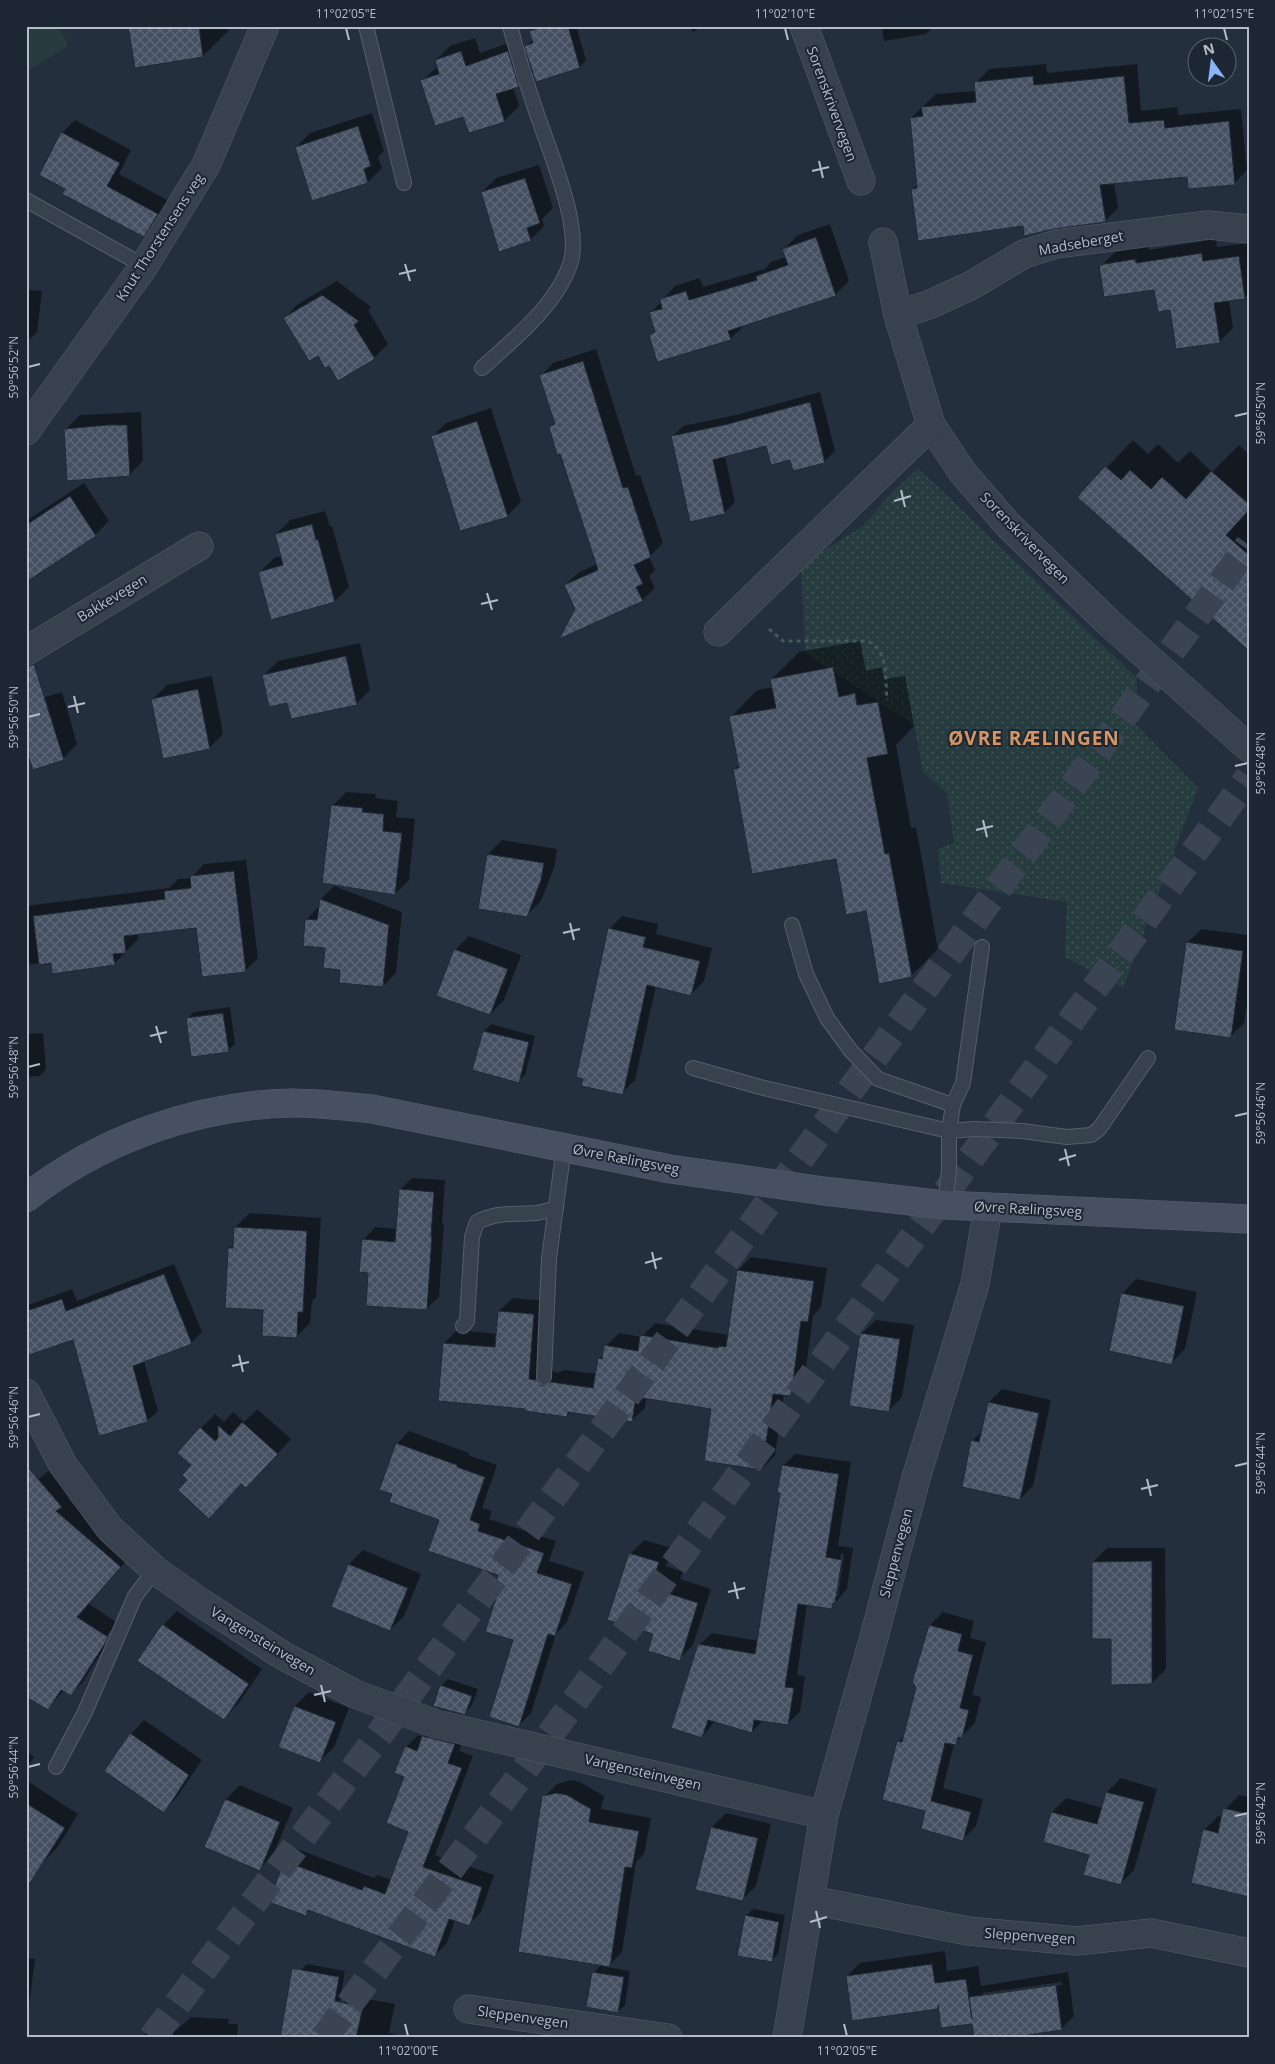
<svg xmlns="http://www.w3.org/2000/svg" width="1275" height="2064" font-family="'Open Sans',sans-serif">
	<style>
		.green { fill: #263c3f }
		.park { fill: url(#park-dots) }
		.shadow { fill: #0007; fill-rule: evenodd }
		.building { fill: url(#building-cross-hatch); stroke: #1f2835 }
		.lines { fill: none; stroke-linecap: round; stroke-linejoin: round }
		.motorway-tunnel { stroke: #3a4453; stroke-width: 28; stroke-dasharray: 28 14; stroke-linecap: butt }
		.service-casing { stroke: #565f6c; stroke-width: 16 }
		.minor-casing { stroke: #565f6c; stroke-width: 29 }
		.secondary-casing { stroke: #565f6c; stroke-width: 29 }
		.path { stroke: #44595c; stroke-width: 3; stroke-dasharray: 4 4; stroke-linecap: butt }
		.service { stroke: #38414e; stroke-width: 14 }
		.minor { stroke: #38414e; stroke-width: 28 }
		.secondary { stroke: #465061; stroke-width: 28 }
		.ticks { fill: none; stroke: #b4bcc9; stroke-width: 2 }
		.labels { text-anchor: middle; stroke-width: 4; stroke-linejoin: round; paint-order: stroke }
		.street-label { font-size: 14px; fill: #b4bcc9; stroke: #1d2633 }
		.district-label { font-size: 19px; font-weight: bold; letter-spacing: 1px; fill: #d59563; stroke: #1d2633 }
		.neatline { fill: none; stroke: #b4bcc9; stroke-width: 2 }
		.ticks-label { font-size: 12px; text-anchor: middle; fill: #b4bcc9 }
	</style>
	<defs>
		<pattern id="park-dots" width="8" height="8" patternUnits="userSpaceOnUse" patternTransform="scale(1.25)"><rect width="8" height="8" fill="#263c3f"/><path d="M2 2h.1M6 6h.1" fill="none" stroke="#435659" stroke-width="1.8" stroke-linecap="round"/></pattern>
		<pattern id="building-cross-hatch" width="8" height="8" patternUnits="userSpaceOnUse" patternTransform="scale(1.25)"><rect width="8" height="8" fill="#455162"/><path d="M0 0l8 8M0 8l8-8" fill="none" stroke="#5d6877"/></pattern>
	</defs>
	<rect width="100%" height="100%" fill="#242f3e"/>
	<polygon class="green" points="26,26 58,26 68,46 26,72"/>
	<polygon class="park" points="918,468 1137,678 1136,725 1198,788 1123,988 1065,957 1067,902 941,883 938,849 954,843 947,793 923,772 914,725 805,653 801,565 863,526 886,499"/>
	<g class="shadow">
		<polygon points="130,26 227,26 228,31 203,56"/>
		<polygon points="536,26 576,26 586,60 580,67 533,70 518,86 513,87 519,106 505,120 470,132 464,115 422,81 438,66 436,60 450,46 475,38 480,53 522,38 525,47 533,39 531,32"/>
		<polygon points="690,26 702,26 693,32"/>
		<polygon points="882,26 933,26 933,27 926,34 884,41"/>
		<polygon points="1046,64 1047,73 1137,64 1141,111 1177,107 1178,115 1241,109 1247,170 1234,184 1188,176 1114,183 1118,208 1105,221 1024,225 912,189 918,184 911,118 936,94 976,91 976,83 989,69"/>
		<polygon points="372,113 384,151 378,157 382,168 368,182 313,199 296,147 310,133"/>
		<polygon points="75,120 131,150 119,174 169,201 156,223 143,235 67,189 62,133"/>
		<polygon points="539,165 553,208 542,219 544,226 530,240 482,192 496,178"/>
		<polygon points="830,224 849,281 835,295 745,325 730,339 650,335 656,330 651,313 675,286 700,278 703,287 765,269 771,262 786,257 784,249 798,235"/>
		<polygon points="1216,239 1217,247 1249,243 1249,294 1245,297 1229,300 1233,328 1219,342 1171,309 1155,288 1101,266 1115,252 1149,246 1149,250"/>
		<polygon points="337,281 371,307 368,310 388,344 374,358 329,364 285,318 298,304"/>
		<polygon points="26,290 42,291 37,332 26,343"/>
		<polygon points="596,349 636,476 640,475 663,543 649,557 655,570 649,576 655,588 642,600 576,609 565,585 578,573 597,564 550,427 556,422 541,376 553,363"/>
		<polygon points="820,392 835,451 824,462 791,459 767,445 725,456 735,502 724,513 672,437 683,426 736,415"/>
		<polygon points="491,408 521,502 507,516 432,437 446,423"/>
		<polygon points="141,412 143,461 129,475 66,429 80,415"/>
		<polygon points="1133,440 1148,454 1158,444 1178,463 1190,451 1212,472 1239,445 1249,454 1249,649 1079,497"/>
		<polygon points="84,483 109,521 95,535 26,581 26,521"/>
		<polygon points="325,511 330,527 332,526 349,587 335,601 260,572 274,558 282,556 276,534 290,520"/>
		<polygon points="860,641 866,671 882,667 884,679 905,676 914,726 896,745 911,828 916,827 938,949 911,976 867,910 837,857 735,769 740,764 731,717 757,690 773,687 772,679 799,652"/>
		<polygon points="360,643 370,690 356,704 288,702 264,675 278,661"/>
		<polygon points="212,676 223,734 209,748 153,699 167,685"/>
		<polygon points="62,692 77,744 63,759 26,757 26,703"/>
		<polygon points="346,792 376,794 375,798 398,801 396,817 415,819 409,880 395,894 332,806"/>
		<polygon points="502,840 557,849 555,865 541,901 527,915 488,854"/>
		<polygon points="246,860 258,958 245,971 197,927 137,933 138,939 114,964 52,962 26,965 26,906 169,888 178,879 191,878 204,864"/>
		<polygon points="334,886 402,912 396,973 383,986 341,969 307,919 320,905 321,899"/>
		<polygon points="622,916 658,924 656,934 712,948 704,981 691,994 656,986 635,1080 622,1093 584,1078 609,929"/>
		<polygon points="1249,925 1249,992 1244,1023 1230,1037 1187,943 1201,929 1247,935"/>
		<polygon points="469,936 521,955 504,1000 490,1014 455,950"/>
		<polygon points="230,1007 235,1044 228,1050 187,1019 194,1012"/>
		<polygon points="491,1024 535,1036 525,1075 518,1081 484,1031"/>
		<polygon points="43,1033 46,1069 40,1076 26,1077 26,1034"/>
		<polygon points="412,1178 445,1180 442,1224 444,1224 439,1297 426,1309 369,1272 363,1240 375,1227 397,1229 400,1190"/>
		<polygon points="250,1213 321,1218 316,1297 312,1301 310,1323 296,1337 265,1309 230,1248 235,1243 235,1227"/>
		<polygon points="751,1257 827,1268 821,1307 813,1316 804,1382 790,1395 784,1394 775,1455 762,1469 713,1408 646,1397 645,1408 631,1421 571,1412 567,1416 526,1407 444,1343 457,1330 498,1334 499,1311 513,1298 547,1301 549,1368 557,1373 565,1370 597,1374 600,1358 605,1353 606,1346 619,1333 642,1337 655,1323 729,1335 738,1270"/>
		<polygon points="174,1264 202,1332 191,1343 144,1361 158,1411 147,1421 74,1338 26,1355 26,1306 72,1289 77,1301"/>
		<polygon points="1136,1279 1197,1292 1185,1349 1171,1363 1122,1294"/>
		<polygon points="876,1320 914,1325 902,1397 888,1411 861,1334"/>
		<polygon points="1002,1389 1051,1400 1033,1486 1020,1499 972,1441 983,1430 989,1402"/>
		<polygon points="257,1409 291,1439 260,1473 242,1483 189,1480 193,1465 179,1452 201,1428 215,1414 224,1422 233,1412 244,1422"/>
		<polygon points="409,1431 469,1453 468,1455 497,1465 482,1508 492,1511 489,1519 556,1541 549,1561 584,1572 567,1622 556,1634 531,1713 518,1726 514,1640 499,1595 500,1574 441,1519 394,1493 397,1444"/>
		<path d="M 795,1454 L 851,1462 L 838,1546 L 853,1548 L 847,1589 L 831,1607 L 807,1604 L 797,1675 L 805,1676 L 800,1712 L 787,1724 L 763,1720 L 752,1732 L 715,1721 L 702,1737 L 699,1645 L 712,1633 L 759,1641 L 781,1492 L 783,1466 ZM 841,1553 L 844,1554 L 838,1596 L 835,1596 Z"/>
		<path d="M 52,1468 L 73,1493 L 68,1499 L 132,1554 L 89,1604 L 119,1624 L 83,1682 L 71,1694 L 64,1690 L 48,1709 L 26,1490 ZM 110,1631 L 112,1632 L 81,1682 L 78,1682 Z"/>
		<polygon points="1249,1517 1249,1531 1247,1531"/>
		<polygon points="644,1540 672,1548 666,1566 683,1572 680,1579 711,1589 693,1645 679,1659 654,1634 630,1554"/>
		<polygon points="1107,1548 1165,1548 1166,1669 1152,1683 1112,1637 1093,1562"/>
		<polygon points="363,1550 421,1574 404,1616 390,1630 349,1564"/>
		<polygon points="177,1611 262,1669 238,1704 224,1718 163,1625"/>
		<polygon points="943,1612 974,1621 970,1638 986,1642 972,1695 981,1697 975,1723 954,1744 943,1788 983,1799 976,1826 963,1839 927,1810 898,1742 905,1735 930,1625"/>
		<polygon points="448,1679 478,1689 471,1707 465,1713 441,1686"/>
		<polygon points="309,1692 349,1708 334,1747 320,1761 295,1706"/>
		<polygon points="144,1720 202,1760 177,1797 163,1811 131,1734"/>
		<polygon points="436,1724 466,1732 459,1751 473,1756 435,1855 494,1875 481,1912 469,1924 455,1920 447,1943 435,1955 311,1909 305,1915 285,1861 297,1849 374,1878 377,1875 392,1880 410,1831 406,1776 406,1747 418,1735 423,1737"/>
		<polygon points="26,1751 34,1757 26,1769"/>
		<polygon points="1121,1778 1157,1789 1134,1870 1120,1884 1091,1854 1044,1841 1052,1812 1066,1798 1103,1808 1107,1792"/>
		<polygon points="26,1780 78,1814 57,1848 43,1862 26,1851"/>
		<polygon points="571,1780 580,1782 604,1796 601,1809 651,1818 644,1854 636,1862 622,1952 607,1967 630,1971 625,2005 618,2012 593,1973 602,1964 544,1797 557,1784"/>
		<polygon points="240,1785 293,1808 273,1855 259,1869 206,1846 226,1799"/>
		<polygon points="1239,1795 1249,1797 1249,1896 1204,1830 1218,1816 1223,1817 1225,1809"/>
		<polygon points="726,1813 771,1824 756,1886 742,1900 712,1827"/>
		<polygon points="753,1909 785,1915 778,1954 771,1961 746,1916"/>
		<path d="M 945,1951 L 947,1971 L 978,1966 L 981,1986 L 1068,1972 L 1074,2016 L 1061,2029 L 973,2022 L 939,2006 L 938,2008 L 847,1976 L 860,1963 ZM 1062,1982 L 1062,1985 L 983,1996 L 983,1993 Z"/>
		<polygon points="26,1958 35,1959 26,2029"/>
		<polygon points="307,1964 345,1971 340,2000 333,2007 301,1970"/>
		<polygon points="350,1996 395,2004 389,2033 395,2034 394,2038 331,2038 336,2010"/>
		<polygon points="191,2017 229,2019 228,2024 238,2024 237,2038 141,2038 150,2029 177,2030"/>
		<polygon points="481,2035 511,2036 511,2038 478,2038"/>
	</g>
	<g class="building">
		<polygon points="128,26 199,26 203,57 135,68"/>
		<polygon points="546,26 568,26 580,68 536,82 524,46 533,43 529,31"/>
		<polygon points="461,51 466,66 508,51 519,87 496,94 505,122 469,133 463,117 435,126 420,80 439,74 435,60"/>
		<polygon points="1033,76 1034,85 1124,76 1129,123 1164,120 1165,128 1229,121 1235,185 1188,189 1187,177 1100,185 1106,222 1054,229 1024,236 1023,226 918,241 911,189 917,188 910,118 923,116 921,107 976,102 974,82"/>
		<polygon points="358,126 371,166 364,169 368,183 312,201 295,147"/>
		<polygon points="61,132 120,163 107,186 158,214 144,237 62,194 65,189 39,175"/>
		<polygon points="525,178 540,223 527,228 531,241 499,252 481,192"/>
		<polygon points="816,237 836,296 728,331 731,340 657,362 649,335 655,332 649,312 662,309 660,299 686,291 689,300 757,280 756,276 788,265 782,249"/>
		<polygon points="1202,253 1203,261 1239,256 1245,299 1214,303 1220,343 1176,349 1170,310 1158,312 1154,290 1104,297 1099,265 1135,259 1136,263"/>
		<polygon points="322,295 359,321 354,325 375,359 338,381 329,366 325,368 318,356 309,361 283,318"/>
		<polygon points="583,361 623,488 628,487 651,557 634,565 643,584 636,587 643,601 559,639 575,609 564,585 598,570 560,454 557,455 549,427 555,424 539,375"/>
		<polygon points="810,402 825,463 793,471 790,460 771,465 766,446 713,460 725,514 690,522 671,436 724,425"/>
		<polygon points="477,421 508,517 460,531 431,436"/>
		<polygon points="108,425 127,425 130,476 67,481 64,429"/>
		<polygon points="1105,466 1121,480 1130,470 1151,489 1162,477 1186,499 1211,471 1249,504 1249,510 1226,535 1249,555 1249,651 1077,497"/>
		<polygon points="70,496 96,536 26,582 26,525"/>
		<polygon points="312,524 316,540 318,539 335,602 271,620 258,572 283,565 275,534"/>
		<polygon points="346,656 357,705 291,719 287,703 269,707 262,675"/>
		<polygon points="34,664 64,760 33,770 26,749 26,667"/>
		<polygon points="833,667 839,697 855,693 857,705 878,702 888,754 867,758 885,854 889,853 912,977 879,984 866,911 846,915 836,859 752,874 733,769 739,768 729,716 776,708 770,679"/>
		<polygon points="198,689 210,749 163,759 151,699"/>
		<polygon points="331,805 363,808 362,812 384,814 383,831 402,833 395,895 322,883"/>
		<polygon points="487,854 544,863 541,880 527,917 478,909"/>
		<polygon points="234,871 246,972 202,977 196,928 124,936 126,953 113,954 115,965 52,974 51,963 39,965 33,916 165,899 164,891 191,888 190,876"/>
		<polygon points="320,899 389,925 383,987 339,983 340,970 323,968 325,948 303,946 305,919 317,920"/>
		<polygon points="608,928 646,937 643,947 700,961 691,996 647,985 623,1095 581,1086 583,1079 576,1077"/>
		<polygon points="1186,942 1243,951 1231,1038 1174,1030"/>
		<polygon points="454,949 508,969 490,1015 436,996"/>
		<polygon points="223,1013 229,1052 191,1057 186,1018"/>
		<polygon points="483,1031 529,1042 519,1083 472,1070"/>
		<polygon points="399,1189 434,1192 431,1236 432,1236 427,1310 366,1306 368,1273 359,1272 362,1239 395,1242"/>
		<polygon points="234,1227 307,1231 303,1312 298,1312 297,1338 262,1336 263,1310 225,1308 228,1248 233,1248"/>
		<polygon points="737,1270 814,1281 808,1322 801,1321 791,1396 773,1394 762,1470 704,1461 711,1409 636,1397 632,1422 568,1412 567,1417 525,1411 525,1409 438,1401 443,1343 495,1347 498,1311 534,1314 529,1379 536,1380 543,1386 551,1382 593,1388 598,1358 602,1359 604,1345 638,1351 640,1335 718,1348 719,1346 726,1347"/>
		<polygon points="164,1274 192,1344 133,1366 148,1422 99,1436 73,1340 26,1356 26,1311 62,1299 66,1311"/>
		<polygon points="1121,1293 1184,1306 1172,1365 1109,1351"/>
		<polygon points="860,1333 900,1339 889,1412 849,1406"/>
		<polygon points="988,1402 1039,1413 1020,1500 962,1487 971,1440 979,1442"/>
		<polygon points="242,1422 278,1454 246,1488 241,1484 209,1519 178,1490 187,1480 182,1475 191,1465 177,1453 200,1427 215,1441 218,1438 218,1425 230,1436"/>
		<polygon points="396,1443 457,1465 457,1467 485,1477 470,1520 480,1524 478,1531 544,1553 537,1573 572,1584 555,1636 548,1634 519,1727 489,1717 513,1640 485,1632 497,1595 493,1594 498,1575 428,1551 439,1520 389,1502 392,1494 379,1490"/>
		<polygon points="26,1465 62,1507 56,1511 121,1567 77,1617 108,1637 106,1642 71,1696 61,1690 48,1710 26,1697"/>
		<polygon points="782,1465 839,1474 826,1557 842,1560 835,1603 833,1603 832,1609 798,1604 785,1687 794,1688 788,1725 754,1720 752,1733 708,1720 702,1738 671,1728 698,1644 755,1654 780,1493 777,1493"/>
		<polygon points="629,1553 659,1562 653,1580 670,1586 667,1593 698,1603 680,1661 648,1651 653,1634 607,1620"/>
		<polygon points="1152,1561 1152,1684 1111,1685 1111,1639 1092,1639 1092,1562"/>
		<polygon points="348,1564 408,1588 390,1631 331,1607"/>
		<polygon points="162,1624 249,1684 224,1720 137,1661"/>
		<polygon points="929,1625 962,1634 958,1651 973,1655 960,1708 969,1710 962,1738 958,1737 956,1745 945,1743 931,1801 971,1812 963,1841 921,1829 925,1811 882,1800 897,1741 902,1742 916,1687 912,1682"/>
		<polygon points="440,1685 472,1696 465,1715 433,1706"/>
		<polygon points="294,1706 336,1722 320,1763 278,1747"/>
		<polygon points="130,1733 189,1775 164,1813 104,1771"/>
		<polygon points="422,1736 455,1744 448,1763 462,1768 423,1867 482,1887 470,1926 449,1919 435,1957 308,1910 306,1916 269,1902 284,1861 362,1890 364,1886 385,1894 408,1832 386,1823 404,1777 394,1773 405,1746 417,1751"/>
		<polygon points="1106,1792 1144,1802 1121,1885 1083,1875 1089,1855 1043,1842 1051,1812 1097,1824"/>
		<polygon points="557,1793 567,1795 591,1809 589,1822 639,1831 632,1868 625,1867 610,1967 518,1952 542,1796"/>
		<polygon points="225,1799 280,1822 260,1871 204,1847"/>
		<polygon points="26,1803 65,1828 26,1889"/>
		<polygon points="1223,1808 1249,1814 1249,1897 1191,1883 1203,1829 1218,1833"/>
		<polygon points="711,1827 758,1838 743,1901 695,1890"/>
		<polygon points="745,1915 779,1922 772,1962 737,1956"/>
		<polygon points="932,1964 935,1983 966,1979 972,2019 969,1997 1056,1985 1062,2030 1008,2038 974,2038 972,2024 941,2028 938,2005 938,2009 852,2021 846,1976"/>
		<polygon points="292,1968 339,1977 335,2001 363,2007 356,2038 280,2038"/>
		<polygon points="592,1972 624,1977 618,2013 586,2007"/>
	</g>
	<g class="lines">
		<g class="motorway-tunnel">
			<polyline points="152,2038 385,1727 1249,545"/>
			<polyline points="324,2038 506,1795 1249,777"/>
		</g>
		<defs>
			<g id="service">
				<polyline points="366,26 404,183"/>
				<polyline points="26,200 144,266"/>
				<path d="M 482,368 C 514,339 559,303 571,261 C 581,224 549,150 537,114 C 527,85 518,56 510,26"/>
				<polyline points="792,925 806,974 827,1018 851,1051 878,1079 953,1105"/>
				<polyline points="693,1068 760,1087 949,1131 974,1129 1022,1131 1067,1137 1091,1135 1099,1129 1148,1058"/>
				<polyline points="945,1205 949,1170 949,1131 953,1105 963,1083 982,947"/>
				<path d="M 463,1326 L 467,1321 L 472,1237 L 477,1222 C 498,1211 514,1215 536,1213 C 543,1212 549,1210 556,1208"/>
				<polyline points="544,1377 549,1258 564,1147"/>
				<polyline points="56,1767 85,1712 135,1596 155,1570"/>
			</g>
			<g id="minor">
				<polyline points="804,26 861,181"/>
				<polyline points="883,242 898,315 931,425 963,473 1009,526 1108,622 1249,748"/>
				<polyline points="898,315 931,304 972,285 1024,254 1056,244 1208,225 1249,229"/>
				<polyline points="26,431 144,266 206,165 265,26"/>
				<polyline points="718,632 931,425"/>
				<polyline points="26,651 199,546"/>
				<polyline points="26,1393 63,1465 110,1529 155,1570 200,1602 282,1655 355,1694 436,1724 824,1815"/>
				<polyline points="811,1900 968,1931 1077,1941 1151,1933 1249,1953"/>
				<polyline points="468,2009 668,2038"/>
				<polyline points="787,2038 824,1815 874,1637 916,1478 975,1284 988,1208"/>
			</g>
			<path id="secondary" d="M 26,1198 C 101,1139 197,1105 292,1103 C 318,1103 345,1106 372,1109 L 670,1169 L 824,1191 L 945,1205 L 1249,1219"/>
		</defs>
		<use href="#service" class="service-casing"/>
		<use href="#minor" class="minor-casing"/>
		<use href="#secondary" class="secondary-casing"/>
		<path class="path" d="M 769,629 L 783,641 L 867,641 C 889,649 885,680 887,700"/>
		<use href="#service" class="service"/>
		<use href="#minor" class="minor"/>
		<use href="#secondary" class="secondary"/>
	</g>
	<path class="ticks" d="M 346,28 L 349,40M 785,28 L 788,40M 1224,28 L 1227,40M 819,161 L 823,178M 812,171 L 829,167M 405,264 L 410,281M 399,274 L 416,270M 28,367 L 40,364M 1235,416 L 1248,413M 901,490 L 905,507M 894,501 L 911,496M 487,593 L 492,610M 481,604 L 498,600M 74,696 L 78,713M 68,707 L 85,703M 28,717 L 40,714M 1235,766 L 1248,763M 983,820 L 987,837M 976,830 L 993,826M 570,923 L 574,940M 563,933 L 580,929M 156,1026 L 161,1043M 150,1036 L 167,1032M 28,1067 L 40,1064M 1235,1116 L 1248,1113M 1065,1149 L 1069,1166M 1059,1160 L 1076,1155M 652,1252 L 656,1269M 645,1263 L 662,1258M 239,1355 L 243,1372M 232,1366 L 249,1362M 28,1417 L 40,1414M 1235,1466 L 1248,1463M 1147,1479 L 1151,1496M 1141,1489 L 1158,1485M 734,1582 L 738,1599M 728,1592 L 745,1588M 321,1685 L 325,1702M 314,1695 L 331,1691M 28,1767 L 40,1764M 1235,1816 L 1248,1813M 816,1911 L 820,1928M 810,1922 L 827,1917M 405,2024 L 408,2036M 844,2024 L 847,2036"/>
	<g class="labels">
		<g class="street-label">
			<text transform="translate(832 104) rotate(70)" y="5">Sorenskrivervegen</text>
			<text transform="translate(160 237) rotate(-57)" y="5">Knut Thorstensens veg</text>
			<text transform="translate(1081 243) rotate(-10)" y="5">Madseberget</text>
			<text transform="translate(1025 538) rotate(46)" y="5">Sorenskrivervegen</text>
			<text transform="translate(112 598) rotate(-31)" y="5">Bakkevegen</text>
			<text transform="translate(626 1159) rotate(11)" y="5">Øvre Rælingsveg</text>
			<text transform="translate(1028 1209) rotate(3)" y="5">Øvre Rælingsveg</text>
			<text transform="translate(896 1553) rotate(-75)" y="5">Sleppenvegen</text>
			<text transform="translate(263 1641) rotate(31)" y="5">Vangensteinvegen</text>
			<text transform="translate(643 1772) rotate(13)" y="5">Vangensteinvegen</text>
			<text transform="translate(1030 1936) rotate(4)" y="5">Sleppenvegen</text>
			<text transform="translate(523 2017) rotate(8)" y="5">Sleppenvegen</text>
		</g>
		<g class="district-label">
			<text x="1034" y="745">ØVRE RÆLINGEN</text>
		</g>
	</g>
	<rect width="1275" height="2064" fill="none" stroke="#1d2633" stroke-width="55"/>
	<g transform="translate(1212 62) rotate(346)"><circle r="24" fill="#1d2633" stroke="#59626f"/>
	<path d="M0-4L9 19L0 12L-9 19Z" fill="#8ab4f8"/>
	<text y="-8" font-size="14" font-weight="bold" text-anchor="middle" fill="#b4bcc9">N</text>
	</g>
	<rect x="28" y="28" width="1220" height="2008" class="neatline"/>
	<g class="ticks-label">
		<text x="346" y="18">11°02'05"E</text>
		<text x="785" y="18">11°02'10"E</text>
		<text x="1224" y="18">11°02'15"E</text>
		<text transform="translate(14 367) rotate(-90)" y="4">59°56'52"N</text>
		<text transform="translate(1261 413) rotate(-90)" y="4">59°56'50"N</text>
		<text transform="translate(14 717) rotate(-90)" y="4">59°56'50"N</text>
		<text transform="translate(1261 763) rotate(-90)" y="4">59°56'48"N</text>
		<text transform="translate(14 1067) rotate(-90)" y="4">59°56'48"N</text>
		<text transform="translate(1261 1113) rotate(-90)" y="4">59°56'46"N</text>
		<text transform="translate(14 1417) rotate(-90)" y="4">59°56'46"N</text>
		<text transform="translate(1261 1463) rotate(-90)" y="4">59°56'44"N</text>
		<text transform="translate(14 1767) rotate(-90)" y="4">59°56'44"N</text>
		<text transform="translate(1261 1813) rotate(-90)" y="4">59°56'42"N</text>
		<text x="408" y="2055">11°02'00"E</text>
		<text x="847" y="2055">11°02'05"E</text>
	</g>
</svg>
